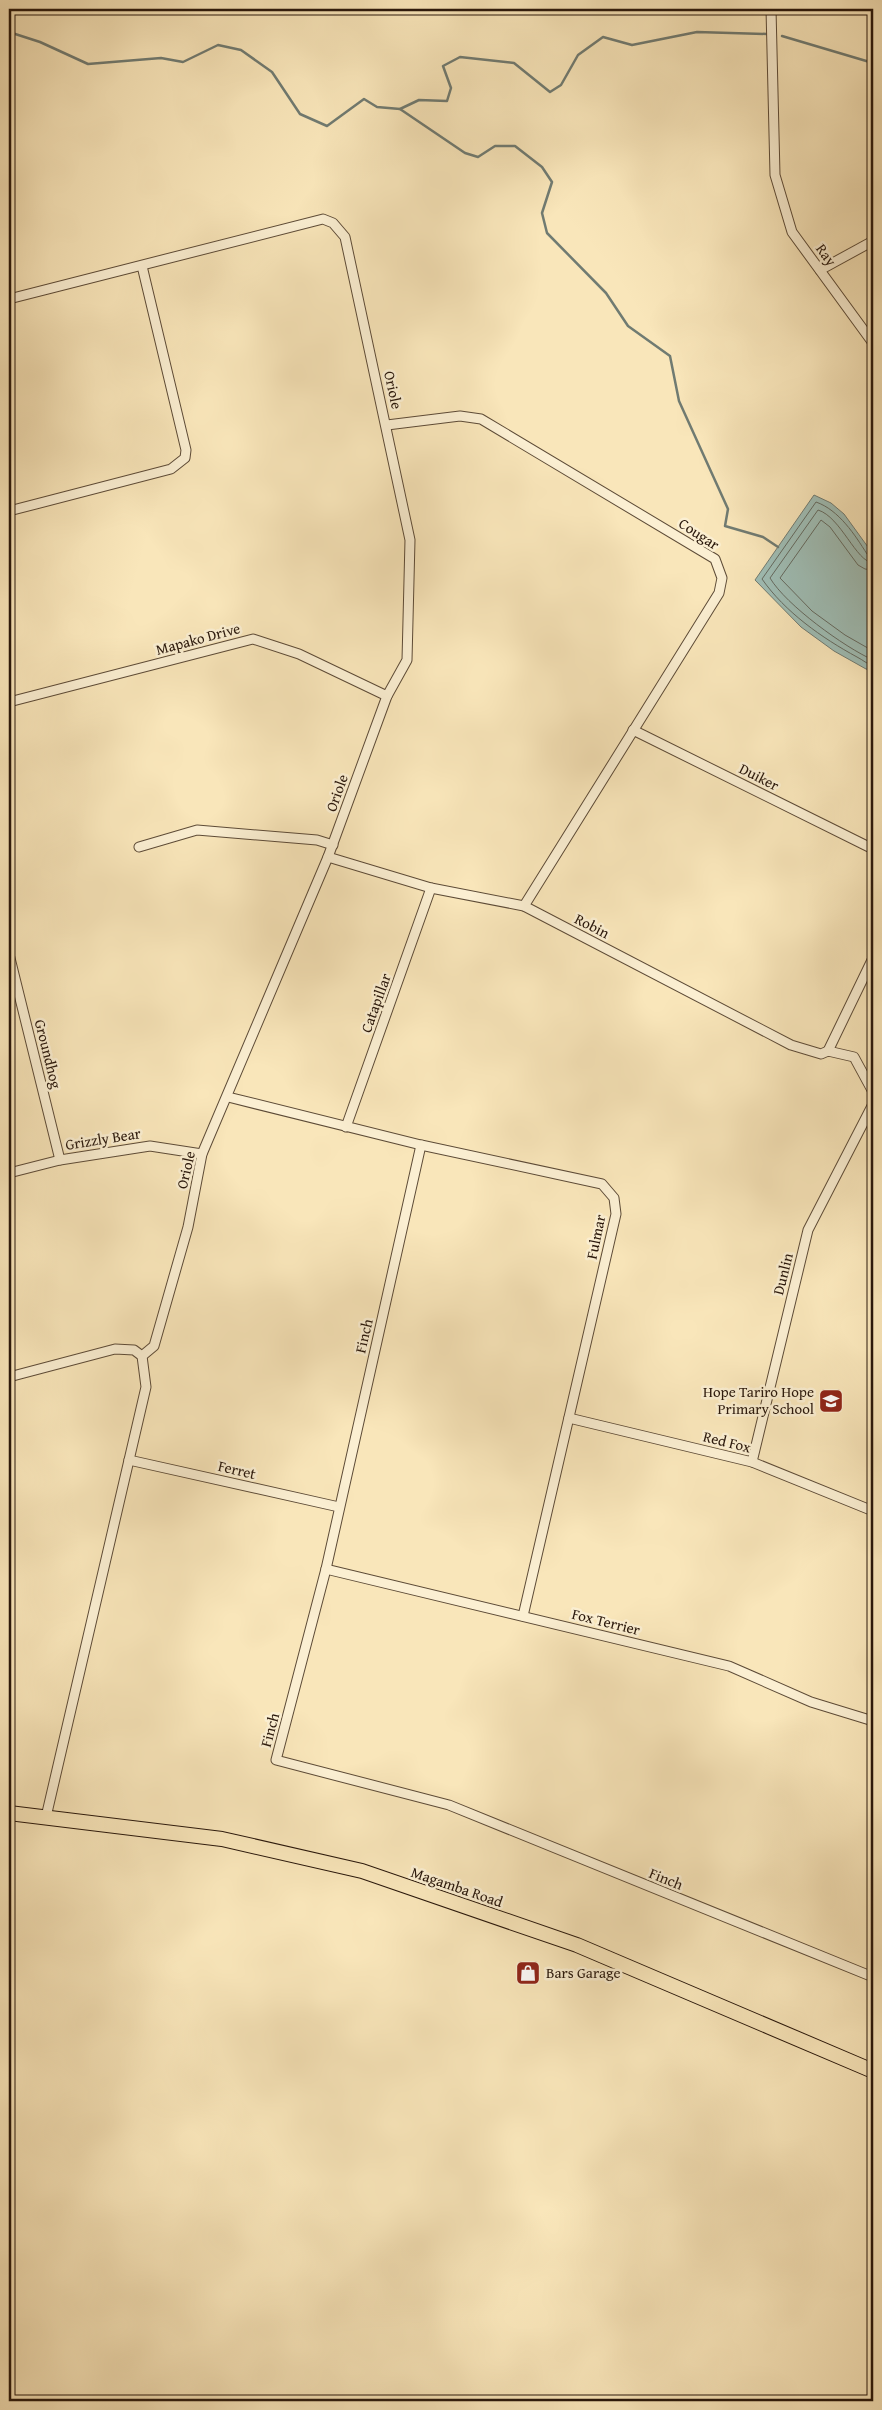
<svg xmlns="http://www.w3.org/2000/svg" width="882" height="2410" font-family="'Gentium Book Plus',serif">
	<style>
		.water { fill: #9fbeb6; stroke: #707b72 }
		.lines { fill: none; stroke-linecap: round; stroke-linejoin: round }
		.shore { stroke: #646a60; stroke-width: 1 }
		.stream { stroke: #707b72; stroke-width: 2.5 }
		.minor-casing { stroke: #5d4b37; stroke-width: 11 }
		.highway-casing { stroke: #29170b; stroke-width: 16 }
		.minor { stroke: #fbefd2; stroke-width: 9 }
		.highway { stroke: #f9e6ba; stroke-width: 14 }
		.labels { text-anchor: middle; stroke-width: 5; stroke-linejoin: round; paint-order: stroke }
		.street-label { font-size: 15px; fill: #29170b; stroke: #fbefd2 }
		.poi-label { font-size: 15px; fill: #29170b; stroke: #fbefd2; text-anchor: end }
	</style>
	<rect width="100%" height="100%" fill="#f9e6ba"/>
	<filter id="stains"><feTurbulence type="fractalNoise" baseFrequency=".004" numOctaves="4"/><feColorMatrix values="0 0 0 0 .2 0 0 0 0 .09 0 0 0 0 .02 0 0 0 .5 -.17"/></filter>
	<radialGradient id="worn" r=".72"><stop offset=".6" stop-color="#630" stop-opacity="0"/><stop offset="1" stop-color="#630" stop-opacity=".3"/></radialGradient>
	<polygon class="water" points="814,495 831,503 844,514 873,554 873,671 866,669 834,651 801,627 755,580"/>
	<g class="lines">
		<g class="shore">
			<path d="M 873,556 L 867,554 C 855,535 839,510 816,502 L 762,579 C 785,612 822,638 857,657 C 863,660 867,664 873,666"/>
			<path d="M 873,563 C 856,562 841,517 818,510 L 770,578 C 786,605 844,647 873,660"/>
			<polyline points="873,570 865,569 858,565 830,527 821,520 780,578 812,611 845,635 873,651"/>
		</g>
		<g class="stream">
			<polyline points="9,32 40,42 88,64 161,58 183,62 218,45 241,50 272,72 300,114 327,126 364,99 377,107 400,109 419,100 447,101 451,88 443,66 460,57 514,63 550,92 561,85 578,55 603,37 632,45 697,32 767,34"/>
			<polyline points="782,36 873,63"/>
			<polyline points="400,109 465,153 478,157 495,146 515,146 542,167 552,182 542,213 547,233 606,293 628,326 670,356 679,401 728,509 725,526 763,537 778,547"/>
		</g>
		<defs>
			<g id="minor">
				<polyline points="771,9 775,175 792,232 873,343"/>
				<polyline points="820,270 873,241"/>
				<polyline points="9,299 323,219 333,223 345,237 410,540 407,660 387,696 328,857 202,1154 188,1227 154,1346 142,1356"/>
				<polyline points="387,425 460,416 481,419 715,559 722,578 719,593 524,906"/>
				<polyline points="9,511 171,469 185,458 186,450 142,266"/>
				<polyline points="9,702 253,639 299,654 387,696"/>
				<polyline points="633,730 873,849"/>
				<polyline points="139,847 197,830 317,840 333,845"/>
				<polyline points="328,857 431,888 524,906 791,1045 821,1054 828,1051"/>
				<polyline points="9,954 60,1160"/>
				<polyline points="828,1051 873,958"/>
				<polyline points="828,1051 854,1057 873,1092"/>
				<polyline points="228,1097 421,1145 602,1184 614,1198 616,1214 523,1616"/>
				<polyline points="346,1127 431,888"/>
				<polyline points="421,1145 326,1569 276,1760 449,1805 873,1977"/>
				<polyline points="9,1173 60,1160 150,1146 202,1154"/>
				<polyline points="9,1377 115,1349 134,1350 142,1356"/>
				<polyline points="569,1418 752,1462 873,1511"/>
				<polyline points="129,1460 339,1507"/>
				<polyline points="752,1462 808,1230 873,1104"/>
				<polyline points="326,1569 729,1666 811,1702 873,1721"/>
				<polyline points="46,1817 146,1387 142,1356"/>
			</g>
			<polyline id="highway" points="9,1813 222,1839 362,1871 577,1945 873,2071"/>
		</defs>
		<use href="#minor" class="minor-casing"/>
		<use href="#highway" class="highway-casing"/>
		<use href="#minor" class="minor"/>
		<use href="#highway" class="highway"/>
	</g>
	<defs>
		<symbol id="school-square" viewBox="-11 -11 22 22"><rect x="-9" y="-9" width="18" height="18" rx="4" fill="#8f2418" stroke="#fbefd2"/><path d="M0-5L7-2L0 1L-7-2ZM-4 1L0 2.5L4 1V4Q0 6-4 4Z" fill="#fff"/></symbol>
		<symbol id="shop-square" viewBox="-11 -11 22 22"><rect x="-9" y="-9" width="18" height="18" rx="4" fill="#8f2418" stroke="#fbefd2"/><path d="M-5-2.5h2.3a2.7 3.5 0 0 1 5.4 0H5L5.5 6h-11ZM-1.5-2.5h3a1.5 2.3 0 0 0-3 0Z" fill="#fff"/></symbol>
	</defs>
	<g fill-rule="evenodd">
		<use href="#school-square" x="817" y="1387" width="28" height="28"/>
		<use href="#shop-square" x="514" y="1959" width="28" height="28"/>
	</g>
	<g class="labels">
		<g class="street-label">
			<text transform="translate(826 255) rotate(54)" y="5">Ray</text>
			<text transform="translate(393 390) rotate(78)" y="5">Oriole</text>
			<text transform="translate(699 534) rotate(33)" y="5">Cougar</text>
			<text transform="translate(198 639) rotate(-15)" y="5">Mapako Drive</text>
			<text transform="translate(759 777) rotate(27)" y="5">Duiker</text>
			<text transform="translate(337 793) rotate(-70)" y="5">Oriole</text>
			<text transform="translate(592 926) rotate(27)" y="5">Robin</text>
			<text transform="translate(376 1003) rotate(-70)" y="5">Catapillar</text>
			<text transform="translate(48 1054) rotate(76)" y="5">Groundhog</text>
			<text transform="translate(103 1139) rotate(-9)" y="5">Grizzly Bear</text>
			<text transform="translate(186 1170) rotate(-77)" y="5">Oriole</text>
			<text transform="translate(596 1237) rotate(-78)" y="5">Fulmar</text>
			<text transform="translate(783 1274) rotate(-76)" y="5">Dunlin</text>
			<text transform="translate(364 1336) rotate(-77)" y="5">Finch</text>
			<text transform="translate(727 1442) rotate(14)" y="5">Red Fox</text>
			<text transform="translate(237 1470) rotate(13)" y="5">Ferret</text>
			<text transform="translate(606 1622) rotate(14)" y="5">Fox Terrier</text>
			<text transform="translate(270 1730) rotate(-75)" y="5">Finch</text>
			<text transform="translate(666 1879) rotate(22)" y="5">Finch</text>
			<text transform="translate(457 1887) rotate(19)" y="5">Magamba Road</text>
		</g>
		<g class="poi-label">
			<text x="814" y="1397">Hope Tariro Hope<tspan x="814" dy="17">Primary School</tspan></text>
			<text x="546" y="1978" text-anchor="start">Bars Garage</text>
		</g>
	</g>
	<rect width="882" height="2410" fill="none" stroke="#f9e6ba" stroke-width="30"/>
	<rect x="10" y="10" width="862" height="2390" fill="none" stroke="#29170b" stroke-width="2.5"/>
	<rect x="15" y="15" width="852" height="2380" fill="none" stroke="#29170b"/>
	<rect width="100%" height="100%" filter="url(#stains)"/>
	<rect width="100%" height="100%" fill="url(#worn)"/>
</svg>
